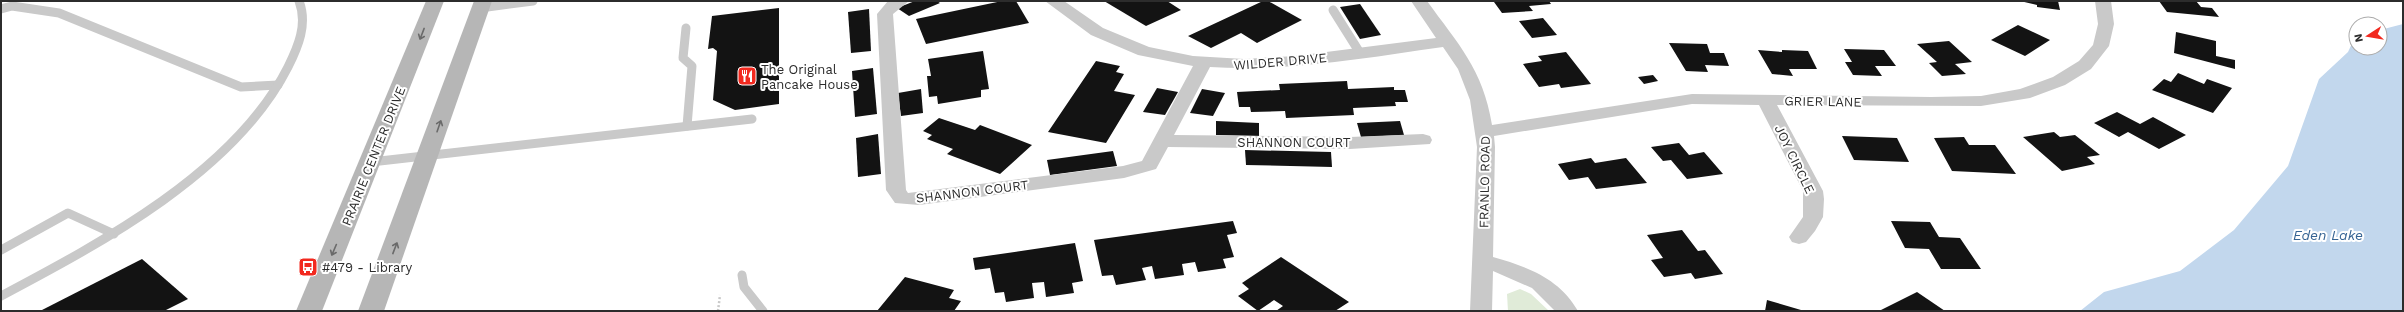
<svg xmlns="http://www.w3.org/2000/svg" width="2404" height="312" font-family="'Work Sans',sans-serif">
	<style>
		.green { fill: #e0ebd8 }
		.water { fill: #c2d7ed }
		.building { fill: #131313 }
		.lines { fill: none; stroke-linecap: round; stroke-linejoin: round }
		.path { stroke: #c9c9c9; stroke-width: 2.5; stroke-dasharray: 2 2; stroke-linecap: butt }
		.service { stroke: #c9c9c9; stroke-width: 9 }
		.minor { fill: #c9c9c9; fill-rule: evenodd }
		.secondary { fill: #b6b6b6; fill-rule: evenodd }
		.oneway { stroke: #6a6a6a }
		.labels { text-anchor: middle; stroke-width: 4; stroke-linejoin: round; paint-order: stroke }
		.street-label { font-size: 13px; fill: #2c2c2c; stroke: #fff }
		.poi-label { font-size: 13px; fill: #2c2c2c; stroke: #fff; text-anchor: start }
		.water-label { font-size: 14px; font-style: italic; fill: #356393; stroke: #fff }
	</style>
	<rect width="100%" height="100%" fill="#fff"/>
	<polygon class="green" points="1520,289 1531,294 1549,311 1508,311 1507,294"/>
	<polygon class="water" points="2403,24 2403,311 2080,311 2104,292 2180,271 2234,230 2288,166 2319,79 2348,52 2355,37 2356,48 2380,48 2380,30"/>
	<g class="building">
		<polygon points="915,1 937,1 940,3 909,16 897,8"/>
		<polygon points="1002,1 1016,1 1029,23 926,44 916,19"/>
		<polygon points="1104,1 1167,1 1181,10 1146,26"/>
		<polygon points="1263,1 1268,1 1302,20 1257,43 1241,33 1211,48 1188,36"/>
		<polygon points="1511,1 1549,1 1551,4 1529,6 1533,11 1502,13 1494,2"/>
		<polygon points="2020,1 2058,1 2060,10 2037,7 2037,5"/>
		<polygon points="2159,1 2196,1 2201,7 2212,8 2219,17 2167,12"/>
		<polygon points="1360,4 1381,35 1360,39 1340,7"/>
		<polygon points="779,8 779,104 735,110 713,100 717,51 713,48 708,49 712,16"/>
		<polygon points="869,9 871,51 851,53 848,12"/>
		<polygon points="1543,18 1557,35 1532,38 1519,21"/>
		<polygon points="2018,25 2050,40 2025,56 1991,40"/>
		<polygon points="2176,32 2216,41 2216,56 2235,60 2235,69 2174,53"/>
		<polygon points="1949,41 1972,62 1955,64 1966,74 1942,76 1929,63 1937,62 1917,44"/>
		<polygon points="1669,43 1707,44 1710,53 1724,53 1729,66 1705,65 1708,72 1686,71"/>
		<polygon points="1844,49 1884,50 1896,66 1875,66 1882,76 1853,75 1845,62 1852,62"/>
		<polygon points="1758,50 1782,52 1782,50 1808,51 1817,69 1789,69 1793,76 1772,74"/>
		<polygon points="983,51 989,89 981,90 981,97 938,104 937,96 929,97 927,76 931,76 928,59"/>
		<polygon points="1566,52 1591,84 1561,88 1559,84 1539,87 1523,64 1542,61 1538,56"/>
		<polygon points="1096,61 1120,66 1116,72 1124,74 1114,91 1135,95 1106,143 1048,132"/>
		<polygon points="873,68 877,114 855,117 852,71"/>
		<polygon points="2178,73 2204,84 2207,79 2232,88 2213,113 2152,90 2164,79 2171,82"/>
		<polygon points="1653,75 1658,81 1644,84 1638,77"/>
		<polygon points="1347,81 1348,89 1394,87 1394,90 1405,90 1408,102 1395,102 1396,106 1353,108 1354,115 1286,118 1285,111 1251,112 1250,107 1239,107 1237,92 1280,90 1279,84"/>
		<polygon points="1157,88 1178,92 1165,115 1143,112"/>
		<polygon points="921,89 923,113 901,116 898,93"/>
		<polygon points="1202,89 1225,93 1213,116 1190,113"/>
		<polygon points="2117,112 2140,124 2153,117 2186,135 2159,149 2128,132 2119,137 2094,123"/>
		<polygon points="939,118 975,130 980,125 1032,145 1000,174 947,154 953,149 927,139 932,135 923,131"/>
		<polygon points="1216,121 1259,123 1259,136 1216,135"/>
		<polygon points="1400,121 1404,135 1361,137 1357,123"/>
		<polygon points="2054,132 2060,137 2075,135 2100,155 2087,157 2095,164 2062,171 2023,137"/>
		<polygon points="878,134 881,174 858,177 856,138"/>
		<polygon points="1842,136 1897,138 1909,162 1854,160"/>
		<polygon points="1964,137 1969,145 1995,145 2016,174 1952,171 1934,138"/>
		<polygon points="1679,143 1689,155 1704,152 1723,174 1687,179 1671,160 1663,161 1651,147"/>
		<polygon points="1245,150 1331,152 1332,167 1246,165"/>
		<polygon points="1113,151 1117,166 1050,175 1047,160"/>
		<polygon points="1591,158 1595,163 1626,158 1647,183 1596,189 1588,177 1569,180 1558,164"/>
		<polygon points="1233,221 1237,233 1227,235 1234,257 1223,259 1226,268 1198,272 1195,262 1182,264 1184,275 1155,279 1152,266 1142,268 1146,280 1116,285 1113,275 1102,276 1094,240"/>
		<polygon points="1891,221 1930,222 1939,237 1960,238 1981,269 1941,269 1929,249 1905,248"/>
		<polygon points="1682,230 1698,251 1705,250 1723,274 1695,279 1691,273 1664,277 1651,260 1663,258 1647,235"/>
		<polygon points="1075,243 1083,281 1072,283 1074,293 1046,297 1044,282 1032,283 1034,298 1006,302 1004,292 995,293 990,268 975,270 973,258"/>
		<polygon points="1281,257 1349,302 1335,311 1276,311 1283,306 1274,300 1258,311 1238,296 1249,289 1242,283"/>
		<polygon points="142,259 188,299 164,311 42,310"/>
		<polygon points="905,277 954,290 949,298 961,301 954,311 877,311"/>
		<polygon points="1917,292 1945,311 1879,311"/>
		<polygon points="1767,300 1801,310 1801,311 1765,311"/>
	</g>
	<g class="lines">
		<polyline class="path" points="718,311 720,295"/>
		<g class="service">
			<polyline points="480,8 533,1"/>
			<polyline points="1,9 12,6 59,13 241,87 278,85"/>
			<polyline points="1333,10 1360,53"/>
			<polyline points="686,28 683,58 692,66 687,126"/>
			<polyline points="371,162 752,119"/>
			<polyline points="1,250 68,213 114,234"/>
			<polyline points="742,275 744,287 763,311"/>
			<path d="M 1,296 C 101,243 235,172 288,67 C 298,47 308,24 299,1"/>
		</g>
		<path class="minor" d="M 888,1 L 909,1 L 893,14 L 906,190 L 908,193 L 1123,166 L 1142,161 L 1193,66 L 1138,55 L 1091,35 L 1045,1 L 1064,1 L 1103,28 L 1149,47 L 1193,56 L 1244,59 L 1295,56 L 1436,38 L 1411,1 L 1427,1 C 1458,44 1483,69 1492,125 L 1692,94 L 1931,97 L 1981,96 L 2020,89 L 2053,77 L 2079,61 L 2093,45 L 2098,24 L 2095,1 L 2111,1 L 2114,24 L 2109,46 L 2091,69 L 2065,85 L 2030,98 L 1981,106 L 1777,105 L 1823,191 L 1824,199 L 1823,217 L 1815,231 L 1806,242 L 1799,244 L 1792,242 L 1789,237 L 1803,217 L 1803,191 L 1759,105 L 1692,104 L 1494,136 L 1495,147 L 1493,257 C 1528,267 1559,278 1578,311 L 1555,311 L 1532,288 L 1493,271 L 1492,311 L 1470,311 L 1477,147 L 1470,100 L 1458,69 L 1443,47 C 1365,58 1288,72 1210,67 L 1174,135 L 1350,137 L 1423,134 L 1430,136 L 1432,140 L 1430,144 L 1350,149 L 1168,147 L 1156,169 L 1124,178 L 919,205 L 895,203 L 886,190 L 877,14 Z"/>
		<g class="secondary">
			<polygon points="426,1 444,1 322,311 296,311"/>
			<polygon points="474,1 492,1 384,311 358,311"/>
		</g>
	</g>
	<defs><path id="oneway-shaft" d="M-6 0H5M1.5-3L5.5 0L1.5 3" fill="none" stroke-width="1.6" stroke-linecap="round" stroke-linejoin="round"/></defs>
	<g class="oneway">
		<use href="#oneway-shaft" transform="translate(422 34) rotate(111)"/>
		<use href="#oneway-shaft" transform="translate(439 126) rotate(-71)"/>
		<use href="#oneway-shaft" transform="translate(395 248) rotate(-69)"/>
		<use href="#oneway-shaft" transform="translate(334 250) rotate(113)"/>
	</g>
	<defs>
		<symbol id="restaurant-square" viewBox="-11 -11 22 22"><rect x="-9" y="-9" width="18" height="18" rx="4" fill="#f2291f" stroke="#fff"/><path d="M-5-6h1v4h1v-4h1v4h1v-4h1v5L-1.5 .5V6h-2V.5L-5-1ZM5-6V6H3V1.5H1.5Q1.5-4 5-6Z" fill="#fff"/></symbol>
		<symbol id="bus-square" viewBox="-11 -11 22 22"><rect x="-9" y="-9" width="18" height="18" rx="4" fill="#f2291f" stroke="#fff"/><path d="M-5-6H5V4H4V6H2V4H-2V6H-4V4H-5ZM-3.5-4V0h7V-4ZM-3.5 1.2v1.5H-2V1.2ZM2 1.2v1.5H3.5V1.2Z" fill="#fff"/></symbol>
	</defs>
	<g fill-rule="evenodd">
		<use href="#restaurant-square" x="736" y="65" width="22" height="22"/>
		<use href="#bus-square" x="297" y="256" width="22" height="22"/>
	</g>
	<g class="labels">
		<g class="street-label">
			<text transform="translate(1280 61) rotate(-5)" y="5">WILDER DRIVE</text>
			<text transform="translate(1823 101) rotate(1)" y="5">GRIER LANE</text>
			<text x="1294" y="147">SHANNON COURT</text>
			<text transform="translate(373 156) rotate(-68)" y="5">PRAIRIE CENTER DRIVE</text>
			<text transform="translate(1795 159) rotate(64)" y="5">JOY CIRCLE</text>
			<text transform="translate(1484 182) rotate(-89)" y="5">FRANLO ROAD</text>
			<text transform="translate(972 191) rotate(-7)" y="5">SHANNON COURT</text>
		</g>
		<g class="poi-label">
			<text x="761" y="74">The Original<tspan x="761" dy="15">Pancake House</tspan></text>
			<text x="322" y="272">#479 - Library</text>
		</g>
		<g class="water-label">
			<text x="2328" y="240">Eden Lake</text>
		</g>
	</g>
	<rect width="2404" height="312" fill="none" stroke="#2c2c2c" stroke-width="4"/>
	<g transform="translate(2368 36) rotate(258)"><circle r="19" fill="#ffffff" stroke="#ababab"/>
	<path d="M0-3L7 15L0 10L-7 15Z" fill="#f2291f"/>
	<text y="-6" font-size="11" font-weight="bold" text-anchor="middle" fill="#2c2c2c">N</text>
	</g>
</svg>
